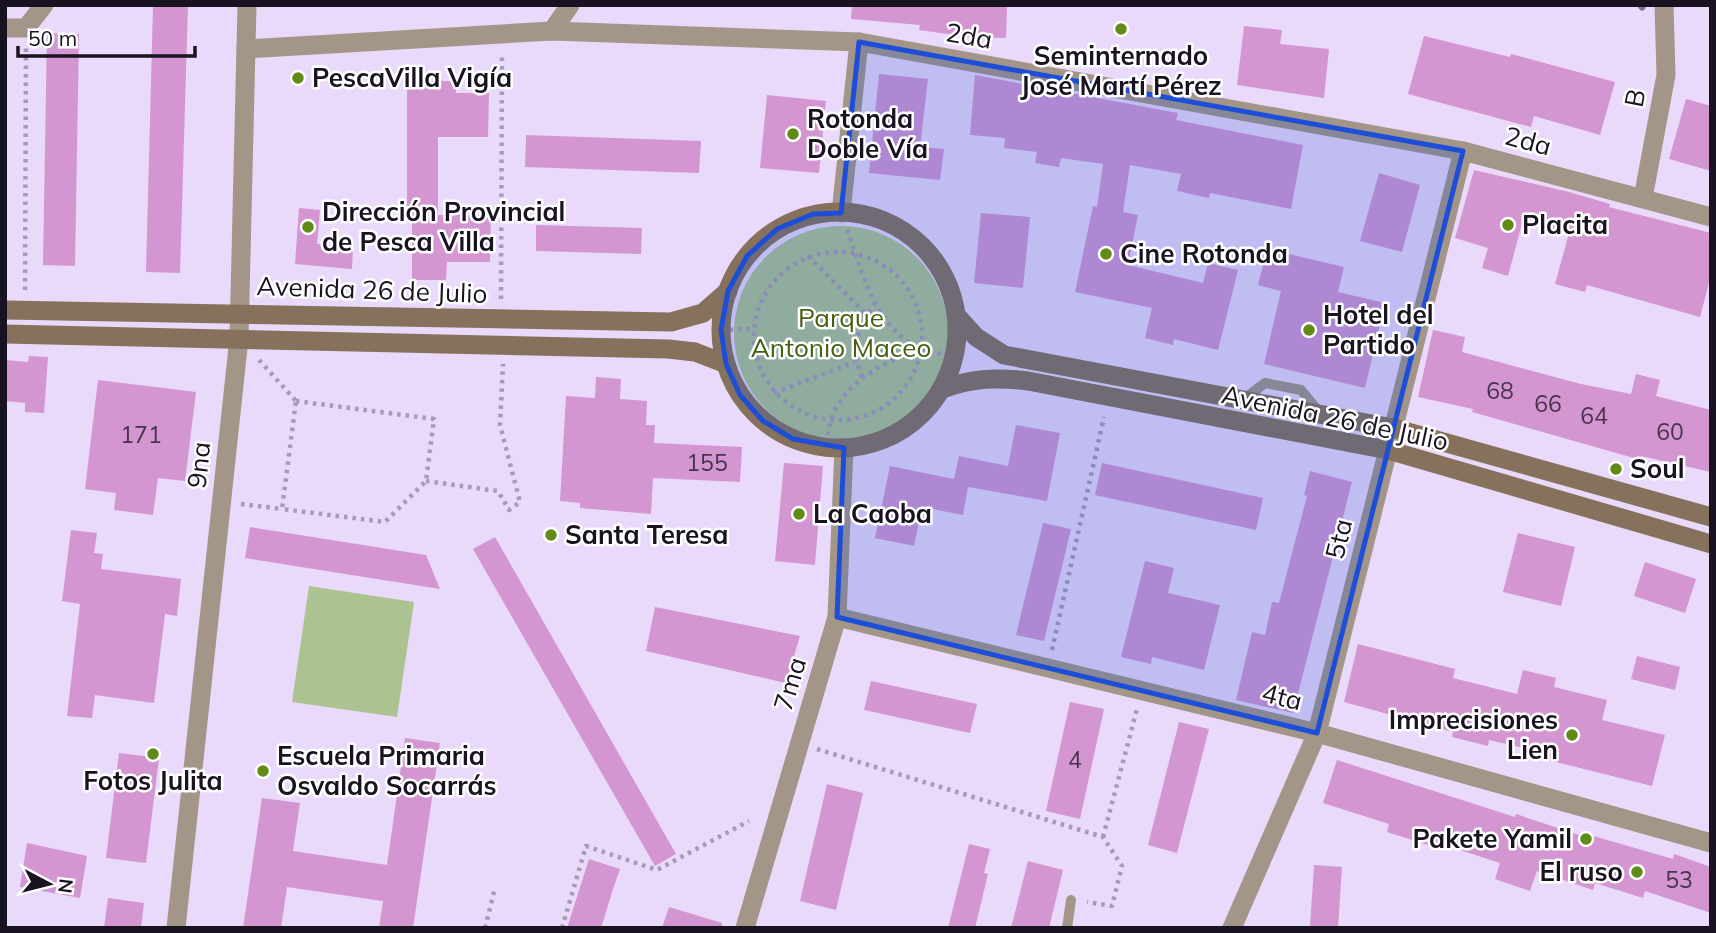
<svg xmlns="http://www.w3.org/2000/svg" width="1716" height="933" font-family="Mulish,sans-serif">
	<style>
		.green { fill: #acc391 }
		.lines { fill: none; stroke-linecap: round; stroke-linejoin: round }
		.stream { stroke: #866a9f; stroke-width: 7 }
		.building { fill: #d396d1 }
		.path { stroke: #a89ab5; stroke-width: 4.5; stroke-dasharray: 3.5 5; stroke-linecap: butt }
		.service { stroke: #a39587; stroke-width: 10 }
		.minor { stroke: #a39587; stroke-width: 19 }
		.secondary { stroke: #85715c; stroke-width: 19 }
		.marked { fill: #1d4ed8; fill-opacity: 0.2; stroke: #1d4ed8; stroke-width: 5; stroke-linejoin: round }
		.poi-dot { fill: #628a16; stroke: #fff; stroke-width: 2.5 }
		.labels { text-anchor: middle; stroke-width: 5; stroke-linejoin: round; paint-order: stroke }
		.number-label { font-size: 23px; fill: #48334c }
		.street-label { font-size: 26px; fill: #191220; stroke: #fff }
		.poi-label { font-size: 26px; font-weight: bold; fill: #191220; stroke: #fff; text-anchor: start }
		.park-label { font-size: 26px; fill: #43600f; stroke: #fff }
	</style>
	<rect width="100%" height="100%" fill="#e9d9fa"/>
	<g class="green">
		<circle cx="841" cy="333" r="107"/>
		<polygon points="309,586 414,602 397,717 292,702"/>
	</g>
	<g class="lines">
		<polyline class="stream" points="1641,5 1642,7"/>
	</g>
	<g class="building">
		<polygon points="153,5 188,5 180,273 146,272"/>
		<polygon points="852,5 1007,5 1006,38 969,37 919,30 920,25 851,19"/>
		<polygon points="1244,26 1282,30 1280,44 1329,49 1324,98 1237,85"/>
		<polygon points="47,33 79,34 75,266 43,265"/>
		<polygon points="1424,36 1510,57 1511,54 1615,82 1600,135 1534,116 1531,127 1408,94"/>
		<polygon points="879,74 928,79 920,147 944,149 940,180 869,173"/>
		<polygon points="975,75 1178,113 1176,120 1303,145 1291,209 1210,193 1209,198 1177,191 1181,174 1130,165 1123,212 1138,215 1128,265 1203,283 1208,263 1238,270 1218,350 1174,339 1173,345 1145,338 1152,308 1075,292 1093,206 1097,207 1103,164 1061,158 1059,167 1035,163 1037,152 1004,148 1005,138 970,135"/>
		<polygon points="407,81 456,81 456,93 489,93 488,137 438,137 438,215 491,215 490,262 447,262 446,280 412,280 412,214 407,214"/>
		<polygon points="767,95 826,101 819,173 760,168"/>
		<polygon points="1686,99 1711,106 1711,171 1669,159"/>
		<polygon points="526,135 701,141 699,173 525,167"/>
		<polygon points="1474,170 1569,192 1610,204 1609,207 1711,233 1711,275 1700,317 1587,285 1585,292 1555,284 1569,233 1523,220 1508,276 1482,268 1488,248 1455,238"/>
		<polygon points="1379,173 1420,185 1402,252 1360,241"/>
		<polygon points="299,208 320,210 317,244 353,247 352,269 295,264"/>
		<polygon points="981,213 1030,217 1023,288 974,283"/>
		<polygon points="536,225 642,228 641,254 536,251"/>
		<polygon points="1267,249 1344,267 1338,292 1385,303 1365,388 1264,364 1281,291 1258,285"/>
		<polygon points="1433,330 1465,337 1462,352 1581,384 1631,394 1636,374 1660,380 1656,396 1711,410 1711,472 1641,456 1641,460 1472,412 1473,409 1418,397"/>
		<polygon points="29,356 48,357 44,413 25,412 25,403 5,401 5,360 28,362"/>
		<polygon points="596,377 621,379 620,399 647,401 646,425 655,425 654,443 742,447 740,482 653,478 651,514 580,508 580,503 560,501 566,396 595,398"/>
		<polygon points="98,380 196,392 185,481 158,478 153,515 114,510 116,493 85,489"/>
		<polygon points="1016,425 1060,433 1047,501 968,487 963,515 922,507 914,546 875,538 890,466 954,479 959,456 1008,466"/>
		<polygon points="784,463 823,466 815,565 775,561"/>
		<polygon points="1102,463 1263,498 1256,530 1095,495"/>
		<polygon points="1310,471 1352,482 1293,713 1236,700 1252,632 1265,635 1272,602 1279,603 1307,496 1304,495"/>
		<polygon points="1043,523 1071,529 1044,641 1016,635"/>
		<polygon points="250,527 426,555 440,589 245,558"/>
		<polygon points="71,530 97,533 94,553 103,554 101,569 181,579 177,616 165,614 154,703 95,695 92,718 67,716 80,604 62,601"/>
		<polygon points="1518,533 1575,547 1561,606 1503,592"/>
		<polygon points="495,537 676,854 655,866 473,549"/>
		<polygon points="1145,561 1174,568 1168,593 1220,605 1204,670 1152,657 1151,664 1121,657"/>
		<polygon points="1645,562 1696,579 1685,613 1634,596"/>
		<polygon points="655,607 800,636 786,683 646,651"/>
		<polygon points="1358,644 1455,669 1453,678 1517,694 1523,670 1556,678 1554,687 1607,700 1602,720 1665,735 1652,786 1544,759 1545,753 1489,740 1488,746 1452,737 1453,732 1344,702"/>
		<polygon points="1637,656 1680,667 1675,690 1631,679"/>
		<polygon points="871,681 977,704 970,733 864,710"/>
		<polygon points="1070,702 1104,709 1080,819 1046,811"/>
		<polygon points="1179,722 1209,729 1177,853 1148,845"/>
		<polygon points="405,738 440,743 413,928 379,928 383,901 287,887 281,928 243,928 262,798 300,803 293,851 387,865"/>
		<polygon points="119,753 159,758 146,863 106,858"/>
		<polygon points="1337,760 1515,817 1516,814 1582,836 1583,833 1673,859 1674,854 1711,867 1711,913 1645,891 1643,898 1595,883 1593,890 1537,871 1530,891 1495,879 1500,863 1429,840 1428,845 1387,832 1389,824 1323,803"/>
		<polygon points="827,784 863,793 836,910 800,901"/>
		<polygon points="27,843 87,856 80,898 20,887"/>
		<polygon points="969,844 990,849 984,873 988,874 975,928 948,928"/>
		<polygon points="589,859 620,869 613,889 601,928 567,928"/>
		<polygon points="1028,861 1063,870 1049,928 1011,928"/>
		<polygon points="1314,865 1342,867 1338,928 1310,928"/>
		<polygon points="108,898 144,903 141,928 104,928"/>
		<polygon points="669,907 722,923 722,928 662,928"/>
	</g>
	<g class="lines">
		<g class="path">
			<path d="M 847,230 C 863,272 875,330 922,349 C 932,353 944,354 955,356"/>
			<circle cx="838" cy="336" r="84"/>
			<polyline points="808,256 866,314"/>
			<polyline points="25,290 26,46"/>
			<polyline points="501,299 502,53"/>
			<polyline points="721,330 753,329"/>
			<polyline points="259,360 296,401"/>
			<path d="M 862,377 C 850,351 857,325 875,304"/>
			<polyline points="774,393 855,362"/>
			<polygon points="296,401 434,419 426,481 385,522 282,509"/>
			<path d="M 828,435 C 833,387 880,363 921,349"/>
			<polyline points="426,481 498,491 509,510 520,502 500,425 503,364"/>
			<polyline points="241,504 282,509"/>
			<polyline points="1052,650 1104,417"/>
			<polyline points="817,749 1103,837 1122,866 1112,906 1087,902"/>
			<polyline points="1103,837 1137,709"/>
			<polyline points="485,928 495,888"/>
			<polyline points="562,928 586,846 657,870 749,821"/>
		</g>
		<g class="service">
			<polyline points="1244,399 1265,383 1301,390 1319,412"/>
			<polyline points="1067,928 1071,900"/>
		</g>
		<g class="minor">
			<polyline points="5,28 26,28 44,5"/>
			<polyline points="552,31 570,5"/>
			<polyline points="246,49 552,31 859,42 1463,151 1711,217"/>
			<polyline points="1643,198 1666,75 1664,5"/>
			<polyline points="841,213 859,42"/>
			<polyline points="837,617 1317,733 1711,843"/>
			<polyline points="176,928 239,338 247,5"/>
			<polyline points="745,928 837,617 844,448"/>
			<polyline points="1232,928 1317,733 1463,151"/>
		</g>
		<g class="secondary">
			<circle cx="839" cy="330" r="118"/>
			<polyline points="5,310 671,322 703,313 728,291"/>
			<polyline points="957,316 976,337 1004,355 1393,428 1711,517"/>
			<polyline points="5,334 668,349 695,352 726,364"/>
			<path d="M 942,389 C 973,378 997,377 1028,381 L 1388,450 L 1711,544"/>
		</g>
	</g>
	<path class="marked" d="M 859,42 L 1463,151 L 1317,733 L 837,617 L 844,448 L 793,439 L 763,421 L 740,395 L 726,364 L 721,330 L 728,291 L 747,256 L 777,229 L 813,214 L 841,213 Z"/>
	<g class="poi-dot">
		<circle cx="1121" cy="29" r="7"/>
		<circle cx="298" cy="78" r="7"/>
		<circle cx="793" cy="134" r="7"/>
		<circle cx="1508" cy="225" r="7"/>
		<circle cx="308" cy="227" r="7"/>
		<circle cx="1106" cy="254" r="7"/>
		<circle cx="1309" cy="330" r="7"/>
		<circle cx="1616" cy="469" r="7"/>
		<circle cx="799" cy="514" r="7"/>
		<circle cx="551" cy="535" r="7"/>
		<circle cx="1572" cy="735" r="7"/>
		<circle cx="153" cy="754" r="7"/>
		<circle cx="263" cy="771" r="7"/>
		<circle cx="1586" cy="839" r="7"/>
		<circle cx="1637" cy="872" r="7"/>
	</g>
	<g class="labels">
		<g class="number-label">
			<text x="1500" y="399">68</text>
			<text x="1548" y="412">66</text>
			<text x="1594" y="424">64</text>
			<text x="1670" y="440">60</text>
			<text x="141" y="443">171</text>
			<text x="707" y="471">155</text>
			<text x="1075" y="768">4</text>
			<text x="1679" y="888">53</text>
		</g>
		<g class="street-label">
			<text transform="translate(969 36) rotate(10)" y="9">2da</text>
			<text transform="translate(1635 98) rotate(-79)" y="9">B</text>
			<text transform="translate(1528 141) rotate(15)" y="9">2da</text>
			<text transform="translate(372 290) rotate(2)" y="9">Avenida 26 de Julio</text>
			<text transform="translate(1335 418) rotate(12)" y="9">Avenida 26 de Julio</text>
			<text transform="translate(199 465) rotate(-84)" y="9">9na</text>
			<text transform="translate(1339 539) rotate(-76)" y="9">5ta</text>
			<text transform="translate(790 684) rotate(-73)" y="9">7ma</text>
			<text transform="translate(1282 697) rotate(14)" y="9">4ta</text>
		</g>
		<g class="poi-label">
			<text x="1121" y="65" text-anchor="middle">Seminternado<tspan x="1121" dy="30">José Martí Pérez</tspan></text>
			<text x="312" y="87">PescaVilla Vigía</text>
			<text x="807" y="128">Rotonda<tspan x="807" dy="30">Doble Vía</tspan></text>
			<text x="322" y="221">Dirección Provincial<tspan x="322" dy="30">de Pesca Villa</tspan></text>
			<text x="1522" y="234">Placita</text>
			<text x="1120" y="263">Cine Rotonda</text>
			<text x="1323" y="324">Hotel del<tspan x="1323" dy="30">Partido</tspan></text>
			<text x="1630" y="478">Soul</text>
			<text x="813" y="523">La Caoba</text>
			<text x="565" y="544">Santa Teresa</text>
			<text x="1558" y="729" text-anchor="end">Imprecisiones<tspan x="1558" dy="30">Lien</tspan></text>
			<text x="277" y="765">Escuela Primaria<tspan x="277" dy="30">Osvaldo Socarrás</tspan></text>
			<text x="153" y="790" text-anchor="middle">Fotos Julita</text>
			<text x="1572" y="848" text-anchor="end">Pakete Yamil</text>
			<text x="1623" y="881" text-anchor="end">El ruso</text>
		</g>
		<g class="park-label">
			<text x="841" y="327">Parque<tspan x="841" dy="30">Antonio Maceo</tspan></text>
		</g>
	</g>
	<rect width="1716" height="933" fill="none" stroke="#191220" stroke-width="14"/>
	<g transform="translate(49 884) rotate(97)" stroke="#ffffff" stroke-width="5" paint-order="stroke">
	<path d="M0-5L12 26L0 18L-12 26Z" fill="#191220"/>
	<text y="-10" font-size="19" font-weight="bold" text-anchor="middle" fill="#191220">N</text>
	</g>
	<path d="M18 46v10h177v-10" fill="none" stroke="#191220" stroke-width="3.5"/>
	<text x="28" y="46" font-size="21" fill="#191220" stroke="#ffffff" stroke-width="5" paint-order="stroke">50 m</text>
</svg>
